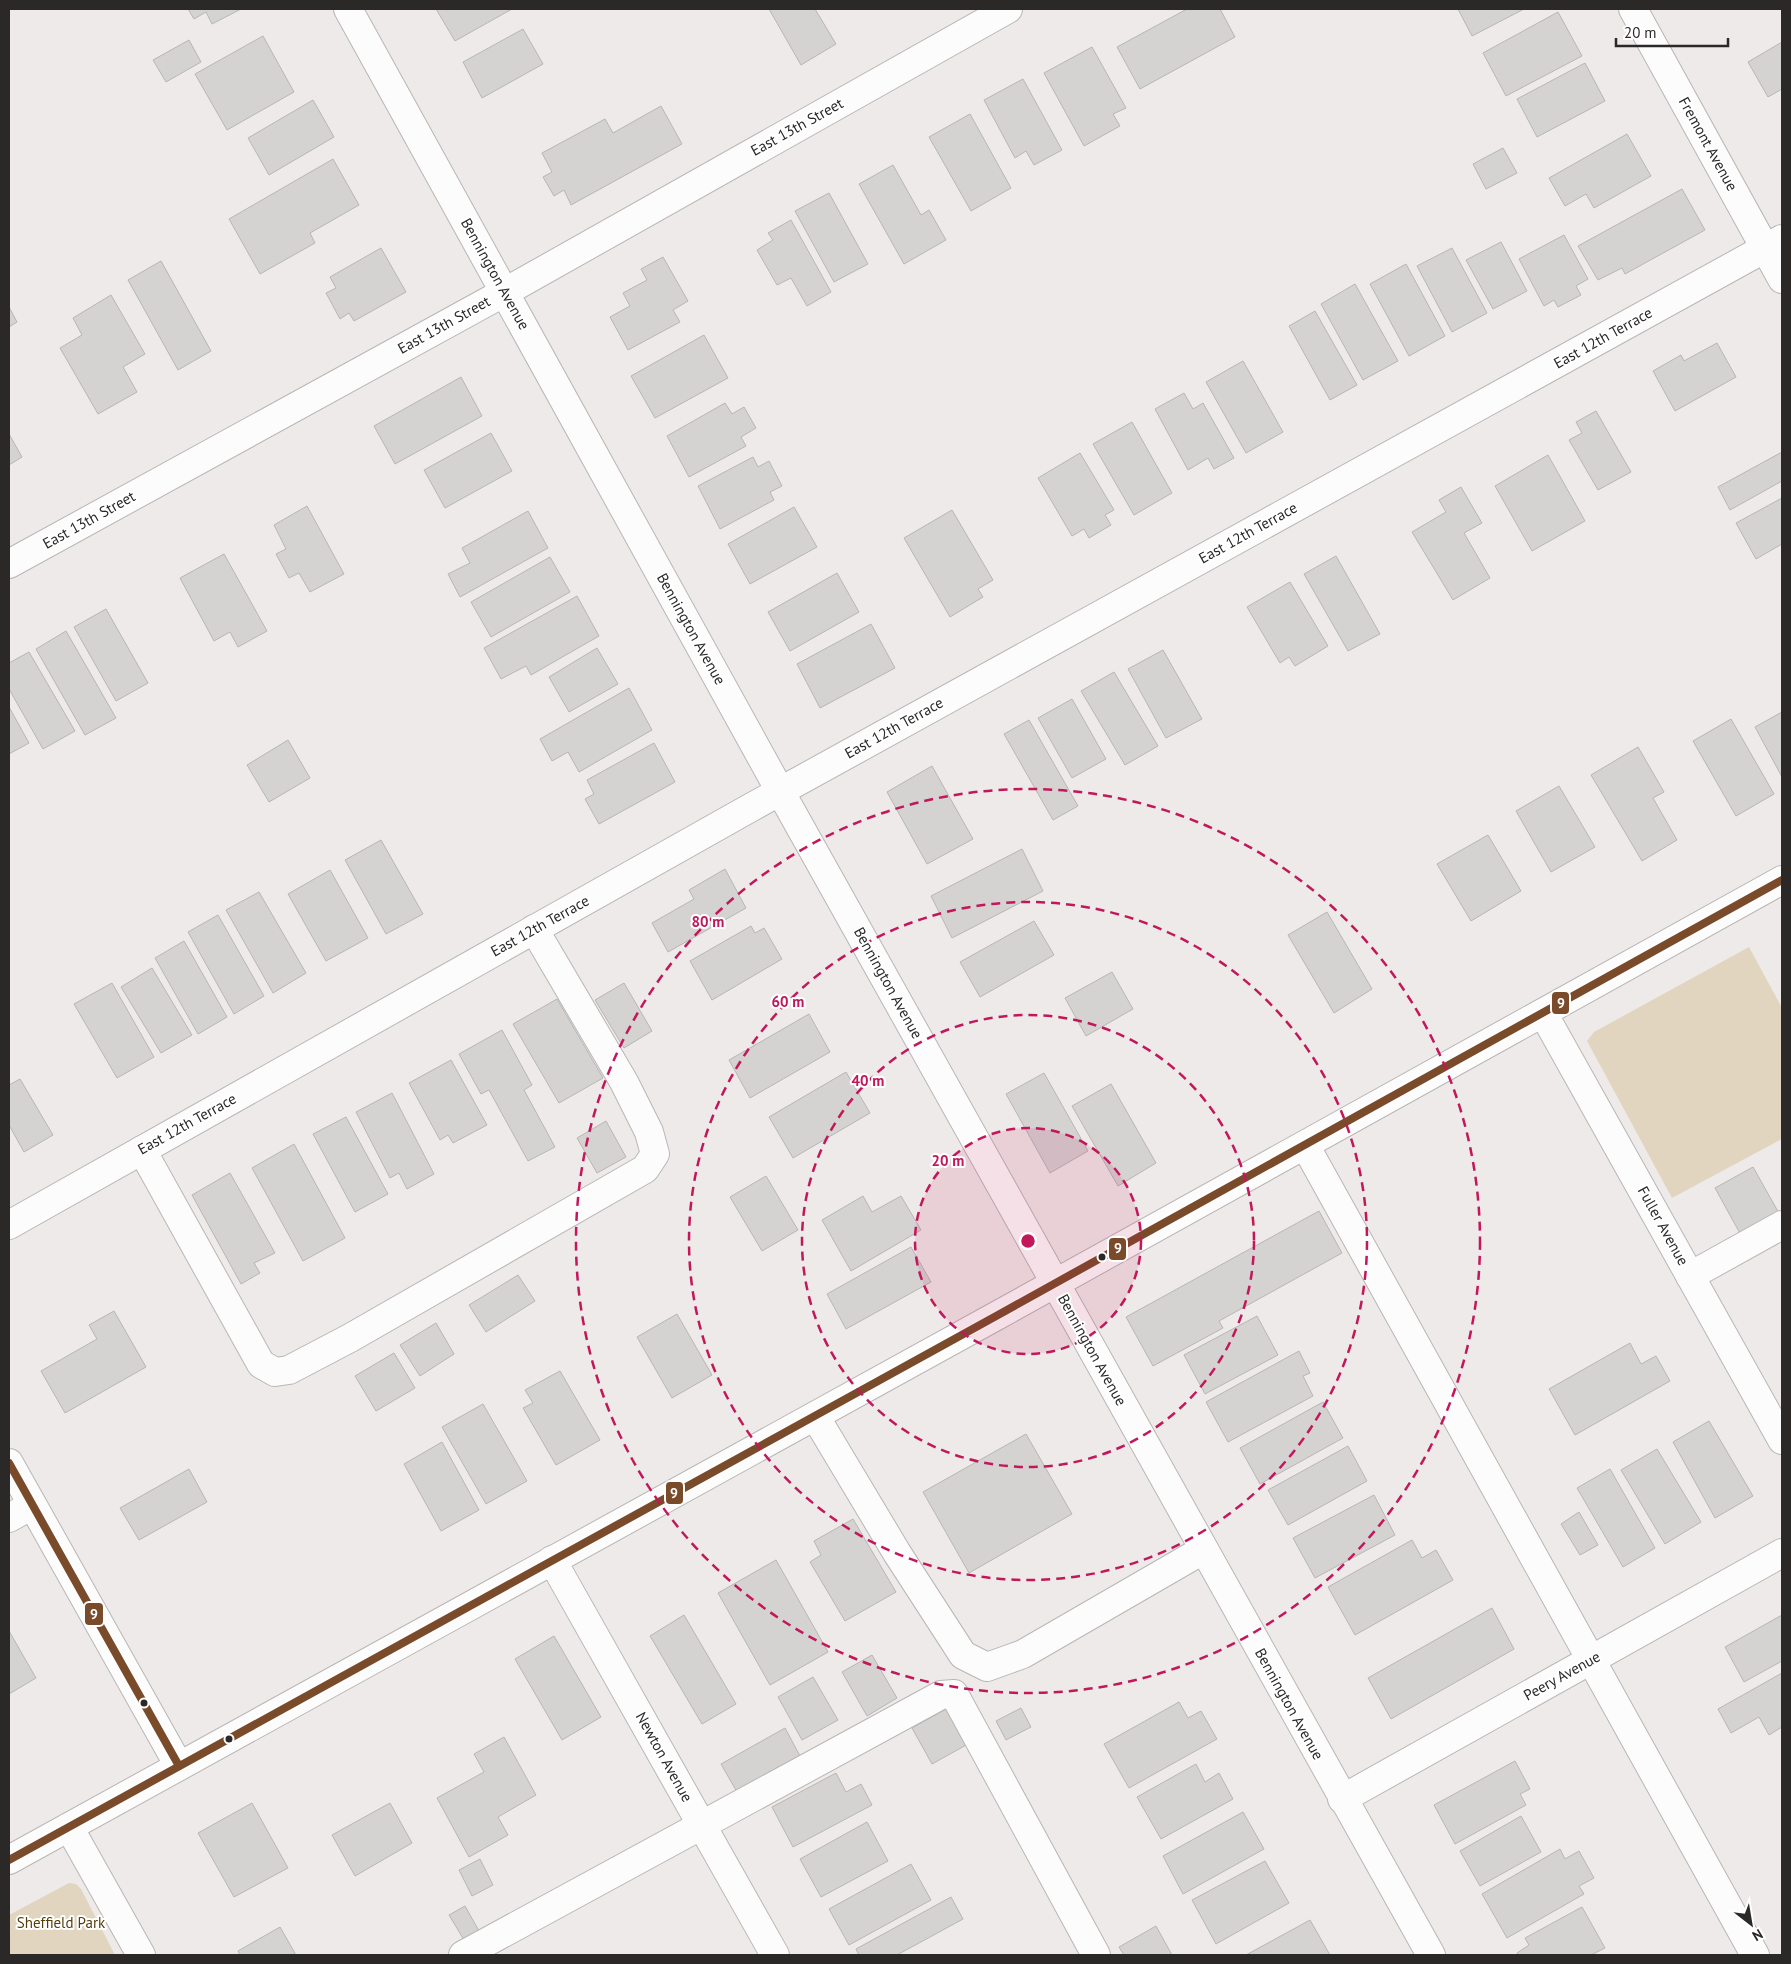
<svg xmlns="http://www.w3.org/2000/svg" width="1791" height="1964" font-family="'PT Sans',sans-serif">
	<style>
		.green { fill: #e2d5c0 }
		.building { fill: #d5d2d2; stroke: #b8b5b5 }
		.lines { fill: none; stroke-linecap: round; stroke-linejoin: round }
		.minor-casing { stroke: #b9b6b5; stroke-width: 30 }
		.minor { stroke: #fcfcfc; stroke-width: 28 }
		.bus-1-casing { stroke: #fff; stroke-width: 11 }
		.bus-1 { stroke: #7a4b2a; stroke-width: 8 }
		.ring { fill: none; stroke: #c2185b; stroke-width: 2.5; stroke-dasharray: 9 6 }
		.bus-dot { fill: #2b2928; stroke: #fff; stroke-width: 2 }
		.labels { text-anchor: middle; stroke-width: 4; stroke-linejoin: round; paint-order: stroke }
		.street-label { font-size: 15px; fill: #2b2928; stroke: #fff }
		.park-label { font-size: 15px; fill: #543e09; stroke: #fff }
		.centre { fill: #c2185b; stroke: #fff; stroke-width: 2.5 }
		.ring-label { font-size: 15px; text-anchor: middle; font-weight: bold; fill: #c2185b; stroke: #fff; stroke-width: 4; stroke-linejoin: round; paint-order: stroke }
		.line-badge { stroke: #fff; stroke-width: 2 }
		.badge-label { font-size: 14px; text-anchor: middle; font-weight: bold; fill: #fff }
	</style>
	<rect width="100%" height="100%" fill="#eeeae9"/>
	<g class="green">
		<polygon points="1749,947 1782,1008 1782,1139 1672,1198 1587,1041 1594,1032"/>
		<polygon points="69,1883 76,1884 81,1889 115,1955 9,1955 9,1915"/>
	</g>
	<g class="building">
		<polygon points="188,9 241,9 212,24 206,12 194,19"/>
		<polygon points="436,9 512,9 455,41"/>
		<polygon points="769,9 815,9 836,44 801,65"/>
		<polygon points="1187,9 1220,9 1235,37 1140,89 1117,47"/>
		<polygon points="1458,9 1524,9 1472,36"/>
		<polygon points="1558,12 1582,56 1506,96 1483,53"/>
		<polygon points="523,29 543,64 482,98 463,62"/>
		<polygon points="263,36 294,92 227,130 195,74"/>
		<polygon points="189,40 201,62 166,82 153,60"/>
		<polygon points="1782,42 1782,89 1768,97 1748,62"/>
		<polygon points="1092,47 1126,108 1113,114 1120,126 1084,146 1044,73"/>
		<polygon points="1585,63 1605,101 1537,137 1517,99"/>
		<polygon points="1023,79 1062,150 1034,165 1026,151 1015,158 984,100"/>
		<polygon points="313,100 334,137 269,175 248,138"/>
		<polygon points="661,106 682,144 571,205 564,190 554,196 543,177 552,172 542,153 605,119 613,133"/>
		<polygon points="970,114 1011,188 971,211 929,137"/>
		<polygon points="1627,134 1651,176 1594,208 1586,194 1565,206 1549,178"/>
		<polygon points="1503,148 1517,173 1486,189 1473,164"/>
		<polygon points="333,159 359,205 310,233 315,243 260,274 229,219"/>
		<polygon points="893,165 921,215 929,210 946,240 904,264 859,184"/>
		<polygon points="1682,189 1705,230 1625,274 1622,268 1598,280 1578,246"/>
		<polygon points="829,193 868,264 834,282 795,211"/>
		<polygon points="791,220 831,292 807,306 791,278 777,285 757,250 773,240 768,233"/>
		<polygon points="1564,235 1588,279 1576,286 1581,295 1558,307 1554,300 1544,306 1519,259"/>
		<polygon points="1501,242 1527,291 1493,309 1466,260"/>
		<polygon points="381,248 406,292 354,321 349,313 340,319 326,293 336,288 330,277"/>
		<polygon points="1452,248 1487,313 1452,332 1417,266"/>
		<polygon points="663,257 688,301 673,310 680,322 628,350 610,317 630,306 623,293 647,280 641,269"/>
		<polygon points="161,261 211,351 178,370 128,280"/>
		<polygon points="1406,264 1445,336 1409,356 1370,284"/>
		<polygon points="1355,284 1398,361 1363,380 1321,304"/>
		<polygon points="111,295 145,354 123,367 137,392 98,414 60,348 82,335 73,318"/>
		<polygon points="9,307 17,322 9,327"/>
		<polygon points="1315,311 1357,385 1330,400 1289,326"/>
		<polygon points="704,335 728,378 655,418 631,376"/>
		<polygon points="1717,343 1736,377 1675,411 1653,371 1681,355 1684,361"/>
		<polygon points="1243,361 1283,432 1246,453 1206,382"/>
		<polygon points="461,377 482,416 395,464 374,426"/>
		<polygon points="1184,393 1193,409 1203,403 1234,458 1214,469 1208,458 1188,470 1155,409"/>
		<polygon points="725,403 732,414 744,407 756,428 741,437 746,446 689,477 667,436"/>
		<polygon points="1596,411 1631,472 1598,490 1569,440 1582,433 1576,422"/>
		<polygon points="1132,422 1172,493 1134,515 1093,444"/>
		<polygon points="491,433 512,471 445,508 424,470"/>
		<polygon points="9,434 22,457 9,465"/>
		<polygon points="1782,452 1782,481 1730,510 1718,487"/>
		<polygon points="1080,453 1114,510 1105,515 1111,525 1089,538 1084,529 1072,536 1038,478"/>
		<polygon points="1548,455 1585,521 1532,551 1495,486"/>
		<polygon points="753,457 758,467 769,461 782,486 770,492 774,500 720,529 698,486"/>
		<polygon points="1461,487 1482,523 1464,533 1490,578 1453,600 1412,532 1446,512 1439,500"/>
		<polygon points="1782,498 1782,544 1756,559 1736,523"/>
		<polygon points="307,506 344,574 310,592 299,573 289,578 276,554 286,549 274,525"/>
		<polygon points="794,507 817,547 750,584 728,544"/>
		<polygon points="952,510 993,580 978,589 983,597 950,617 904,538"/>
		<polygon points="528,511 548,548 460,597 448,574 470,563 462,548"/>
		<polygon points="224,554 267,631 238,647 230,632 214,641 180,578"/>
		<polygon points="1336,556 1380,634 1348,651 1304,574"/>
		<polygon points="550,557 570,592 491,637 471,602"/>
		<polygon points="837,573 859,612 790,651 768,612"/>
		<polygon points="1290,582 1328,646 1295,666 1289,657 1280,663 1247,607"/>
		<polygon points="577,596 599,636 531,675 526,666 501,679 484,648"/>
		<polygon points="106,609 148,683 116,701 74,627"/>
		<polygon points="871,624 895,668 820,708 797,664"/>
		<polygon points="66,631 116,718 85,735 36,649"/>
		<polygon points="597,648 618,684 569,712 549,677"/>
		<polygon points="1163,650 1202,719 1166,738 1128,669"/>
		<polygon points="29,652 75,731 43,749 9,689 9,663"/>
		<polygon points="1114,672 1158,746 1125,765 1081,691"/>
		<polygon points="629,688 652,730 579,772 568,752 552,761 540,739"/>
		<polygon points="1072,699 1106,759 1072,778 1038,718"/>
		<polygon points="9,707 29,743 9,754"/>
		<polygon points="1782,712 1782,777 1755,727"/>
		<polygon points="1731,719 1774,794 1736,816 1693,741"/>
		<polygon points="1029,720 1078,806 1053,820 1004,734"/>
		<polygon points="288,740 310,778 269,802 247,765"/>
		<polygon points="654,743 675,782 599,824 585,799 594,794 587,780"/>
		<polygon points="1638,747 1664,792 1653,798 1677,840 1642,861 1591,775"/>
		<polygon points="932,766 973,839 927,864 887,792"/>
		<polygon points="1559,786 1595,847 1551,872 1516,811"/>
		<polygon points="1488,835 1521,891 1471,921 1437,864"/>
		<polygon points="381,840 423,914 386,934 345,860"/>
		<polygon points="1022,849 1043,891 952,938 931,896"/>
		<polygon points="725,869 746,908 668,952 652,923 694,899 689,890"/>
		<polygon points="330,870 368,938 326,961 288,894"/>
		<polygon points="259,892 306,973 273,993 226,910"/>
		<polygon points="1327,912 1372,989 1334,1013 1288,935"/>
		<polygon points="218,915 264,996 234,1014 188,932"/>
		<polygon points="1034,921 1054,955 980,997 960,962"/>
		<polygon points="751,926 755,933 764,928 782,959 712,1000 690,961"/>
		<polygon points="184,941 227,1017 198,1034 155,958"/>
		<polygon points="152,968 192,1035 161,1053 121,987"/>
		<polygon points="1112,972 1133,1009 1086,1036 1065,998"/>
		<polygon points="112,983 154,1057 117,1078 74,1004"/>
		<polygon points="624,983 652,1031 624,1048 595,1000"/>
		<polygon points="557,999 603,1078 559,1103 513,1024"/>
		<polygon points="809,1014 830,1052 750,1098 729,1060"/>
		<polygon points="502,1030 532,1085 524,1090 555,1147 528,1161 489,1090 481,1094 459,1054"/>
		<polygon points="451,1060 487,1125 453,1143 448,1135 440,1140 409,1083"/>
		<polygon points="846,1072 870,1113 793,1158 769,1117"/>
		<polygon points="1044,1073 1088,1151 1050,1173 1006,1094"/>
		<polygon points="20,1079 53,1135 24,1152 9,1125 9,1085"/>
		<polygon points="1111,1084 1156,1163 1118,1186 1072,1106"/>
		<polygon points="392,1093 434,1174 407,1189 399,1173 390,1178 356,1112"/>
		<polygon points="346,1117 388,1194 355,1212 313,1134"/>
		<polygon points="606,1121 626,1157 597,1173 577,1138"/>
		<polygon points="294,1144 345,1238 303,1261 252,1168"/>
		<polygon points="1753,1167 1780,1215 1742,1237 1715,1188"/>
		<polygon points="230,1173 275,1253 254,1263 260,1273 241,1284 192,1195"/>
		<polygon points="766,1176 798,1230 762,1251 730,1197"/>
		<polygon points="863,1196 872,1212 901,1196 921,1230 851,1271 822,1220"/>
		<polygon points="1319,1211 1342,1253 1219,1321 1223,1328 1153,1366 1126,1317"/>
		<polygon points="911,1247 931,1282 846,1329 827,1294"/>
		<polygon points="518,1275 535,1301 486,1332 469,1305"/>
		<polygon points="114,1311 146,1367 65,1413 41,1371 97,1339 89,1325"/>
		<polygon points="677,1314 712,1375 672,1398 637,1337"/>
		<polygon points="1257,1316 1278,1355 1205,1394 1184,1355"/>
		<polygon points="436,1323 454,1354 420,1376 400,1345"/>
		<polygon points="1630,1343 1641,1364 1656,1356 1670,1381 1575,1435 1549,1389"/>
		<polygon points="1299,1351 1310,1373 1303,1376 1313,1396 1228,1442 1206,1402"/>
		<polygon points="394,1353 415,1388 376,1411 355,1376"/>
		<polygon points="560,1371 600,1440 556,1465 523,1408 533,1403 525,1390"/>
		<polygon points="1323,1402 1343,1438 1260,1484 1240,1448"/>
		<polygon points="483,1404 527,1481 486,1504 442,1427"/>
		<polygon points="1709,1421 1753,1496 1715,1518 1673,1442"/>
		<polygon points="1026,1434 1072,1514 969,1573 923,1492"/>
		<polygon points="442,1442 479,1510 441,1531 404,1464"/>
		<polygon points="1348,1446 1367,1481 1288,1525 1268,1490"/>
		<polygon points="1657,1449 1701,1522 1665,1544 1621,1470"/>
		<polygon points="189,1469 207,1502 139,1540 120,1508"/>
		<polygon points="1610,1469 1655,1548 1623,1567 1577,1488"/>
		<polygon points="1374,1495 1395,1535 1315,1578 1293,1538"/>
		<polygon points="1579,1512 1598,1545 1580,1555 1561,1524"/>
		<polygon points="853,1519 896,1592 845,1621 810,1562 821,1555 814,1541"/>
		<polygon points="1412,1540 1422,1558 1436,1550 1453,1580 1355,1635 1328,1587"/>
		<polygon points="776,1560 828,1652 770,1685 718,1593"/>
		<polygon points="1492,1608 1514,1649 1391,1719 1368,1678"/>
		<polygon points="684,1615 736,1704 702,1724 650,1636"/>
		<polygon points="1782,1615 1782,1661 1744,1682 1725,1647"/>
		<polygon points="9,1631 36,1678 9,1694"/>
		<polygon points="554,1636 601,1717 562,1740 515,1659"/>
		<polygon points="872,1655 897,1698 867,1716 842,1672"/>
		<polygon points="1782,1673 1782,1727 1769,1735 1759,1717 1731,1733 1718,1709"/>
		<polygon points="813,1677 838,1720 802,1740 778,1697"/>
		<polygon points="1179,1702 1188,1718 1201,1711 1217,1739 1129,1788 1104,1744"/>
		<polygon points="948,1708 968,1744 932,1764 912,1728"/>
		<polygon points="1021,1708 1031,1727 1006,1740 996,1721"/>
		<polygon points="785,1728 800,1756 737,1792 721,1764"/>
		<polygon points="504,1737 536,1795 498,1817 508,1835 469,1857 437,1798 484,1772 474,1754"/>
		<polygon points="1515,1761 1530,1789 1520,1794 1526,1805 1455,1844 1434,1805"/>
		<polygon points="1196,1764 1205,1782 1219,1773 1233,1799 1161,1839 1137,1797"/>
		<polygon points="836,1773 846,1792 861,1784 872,1805 793,1847 772,1807"/>
		<polygon points="252,1803 288,1868 234,1897 198,1833"/>
		<polygon points="390,1803 412,1843 355,1876 332,1835"/>
		<polygon points="1243,1812 1264,1849 1183,1894 1163,1856"/>
		<polygon points="1521,1816 1541,1852 1480,1886 1460,1851"/>
		<polygon points="867,1822 888,1861 821,1897 800,1859"/>
		<polygon points="1560,1849 1565,1859 1579,1851 1594,1878 1579,1886 1584,1894 1507,1938 1482,1894"/>
		<polygon points="480,1859 493,1885 472,1896 459,1870"/>
		<polygon points="1265,1861 1289,1903 1216,1944 1192,1900"/>
		<polygon points="911,1864 931,1900 849,1945 829,1909"/>
		<polygon points="951,1897 963,1919 897,1955 859,1955 856,1949"/>
		<polygon points="465,1906 479,1931 464,1940 449,1915"/>
		<polygon points="1582,1907 1605,1948 1591,1955 1518,1955 1517,1953 1529,1945 1525,1938"/>
		<polygon points="1310,1920 1330,1955 1246,1955"/>
		<polygon points="1156,1926 1172,1955 1124,1955 1119,1947"/>
		<polygon points="280,1927 296,1955 240,1955 238,1951"/>
	</g>
	<g class="lines">
		<defs>
			<g id="minor">
				<polyline points="348,9 780,791 1431,1955"/>
				<polyline points="1633,9 1782,279"/>
				<polyline points="9,564 505,292 1008,9"/>
				<polyline points="1543,1013 1782,1440"/>
				<polyline points="1305,1145 1755,1955"/>
				<polyline points="142,1150 261,1364 275,1372 289,1370 350,1338 645,1169 655,1154 649,1132 624,1082 534,929"/>
				<polyline points="9,1225 750,808 1782,239"/>
				<polyline points="1690,1276 1782,1225"/>
				<polyline points="815,1416 897,1553 963,1655 987,1667 1023,1654 1203,1550"/>
				<polyline points="9,1463 179,1766"/>
				<polyline points="9,1518 32,1505"/>
				<polyline points="552,1560 775,1955"/>
				<polyline points="1342,1799 1782,1553"/>
				<polyline points="69,1827 141,1955"/>
				<polyline points="9,1860 998,1315 1782,880"/>
				<polyline points="463,1955 941,1695 954,1694 1096,1955"/>
			</g>
		</defs>
		<use href="#minor" class="minor-casing"/>
		<use href="#minor" class="minor"/>
		<defs>
			<g id="bus-1">
				<polyline points="9,1463 179,1766"/>
				<polyline points="9,1860 998,1315 1782,880"/>
			</g>
		</defs>
		<use href="#bus-1" class="bus-1-casing"/>
		<use href="#bus-1" class="bus-1"/>
	</g>
	<circle cx="1028" cy="1241" r="113" fill="#c2185b" fill-opacity=".12"/>
	<g class="ring">
		<circle cx="1028" cy="1241" r="113"/>
		<circle cx="1028" cy="1241" r="226"/>
		<circle cx="1028" cy="1241" r="339"/>
		<circle cx="1028" cy="1241" r="452"/>
	</g>
	<g class="bus-dot">
		<circle cx="1102" cy="1257" r="4.5"/>
		<circle cx="144" cy="1703" r="4.5"/>
		<circle cx="229" cy="1739" r="4.5"/>
	</g>
	<g class="labels">
		<g class="street-label">
			<text transform="translate(797 127) rotate(-29)" y="5">East 13th Street</text>
			<text transform="translate(1708 144) rotate(61)" y="5">Fremont Avenue</text>
			<text transform="translate(495 274) rotate(61)" y="5">Bennington Avenue</text>
			<text transform="translate(444 325) rotate(-29)" y="5">East 13th Street</text>
			<text transform="translate(1603 338) rotate(-29)" y="5">East 12th Terrace</text>
			<text transform="translate(89 520) rotate(-29)" y="5">East 13th Street</text>
			<text transform="translate(1248 533) rotate(-29)" y="5">East 12th Terrace</text>
			<text transform="translate(691 629) rotate(61)" y="5">Bennington Avenue</text>
			<text transform="translate(894 728) rotate(-29)" y="5">East 12th Terrace</text>
			<text transform="translate(540 926) rotate(-29)" y="5">East 12th Terrace</text>
			<text transform="translate(888 983) rotate(61)" y="5">Bennington Avenue</text>
			<text transform="translate(187 1124) rotate(-29)" y="5">East 12th Terrace</text>
			<text transform="translate(1663 1226) rotate(61)" y="5">Fuller Avenue</text>
			<text transform="translate(1092 1350) rotate(61)" y="5">Bennington Avenue</text>
			<text transform="translate(1562 1676) rotate(-29)" y="5">Peery Avenue</text>
			<text transform="translate(1289 1704) rotate(61)" y="5">Bennington Avenue</text>
			<text transform="translate(664 1757) rotate(61)" y="5">Newton Avenue</text>
		</g>
		<g class="park-label">
			<text x="61" y="1928">Sheffield Park</text>
		</g>
	</g>
	<circle cx="1028" cy="1241" r="8" class="centre"/>
	<g class="ring-label">
		<text x="708" y="927">80 m</text>
		<text x="788" y="1007">60 m</text>
		<text x="868" y="1086">40 m</text>
		<text x="948" y="1166">20 m</text>
	</g>
	<g class="line-badge">
		<rect x="1551" y="991" width="19" height="24" rx="5" fill="#7a4b2a"/>
		<rect x="1108" y="1237" width="19" height="24" rx="5" fill="#7a4b2a"/>
		<rect x="665" y="1481" width="19" height="24" rx="5" fill="#7a4b2a"/>
		<rect x="84" y="1602" width="20" height="24" rx="5" fill="#7a4b2a"/>
	</g>
	<g class="badge-label">
		<text x="1561" y="1008">9</text>
		<text x="1118" y="1253">9</text>
		<text x="674" y="1498">9</text>
		<text x="94" y="1619">9</text>
	</g>
	<rect width="1791" height="1964" fill="none" stroke="#2b2928" stroke-width="20"/>
	<g transform="translate(1751 1924) rotate(149)" stroke="#ffffff" stroke-width="4" paint-order="stroke">
	<path d="M0-4L9 19L0 12L-9 19Z" fill="#2b2928"/>
	<text y="-8" font-size="14" font-weight="bold" text-anchor="middle" fill="#2b2928">N</text>
	</g>
	<path d="M1616 38v8h112v-8" fill="none" stroke="#2b2928" stroke-width="2.5"/>
	<text x="1624" y="38" font-size="15" fill="#2b2928" stroke="#ffffff" stroke-width="4" paint-order="stroke">20 m</text>
</svg>
